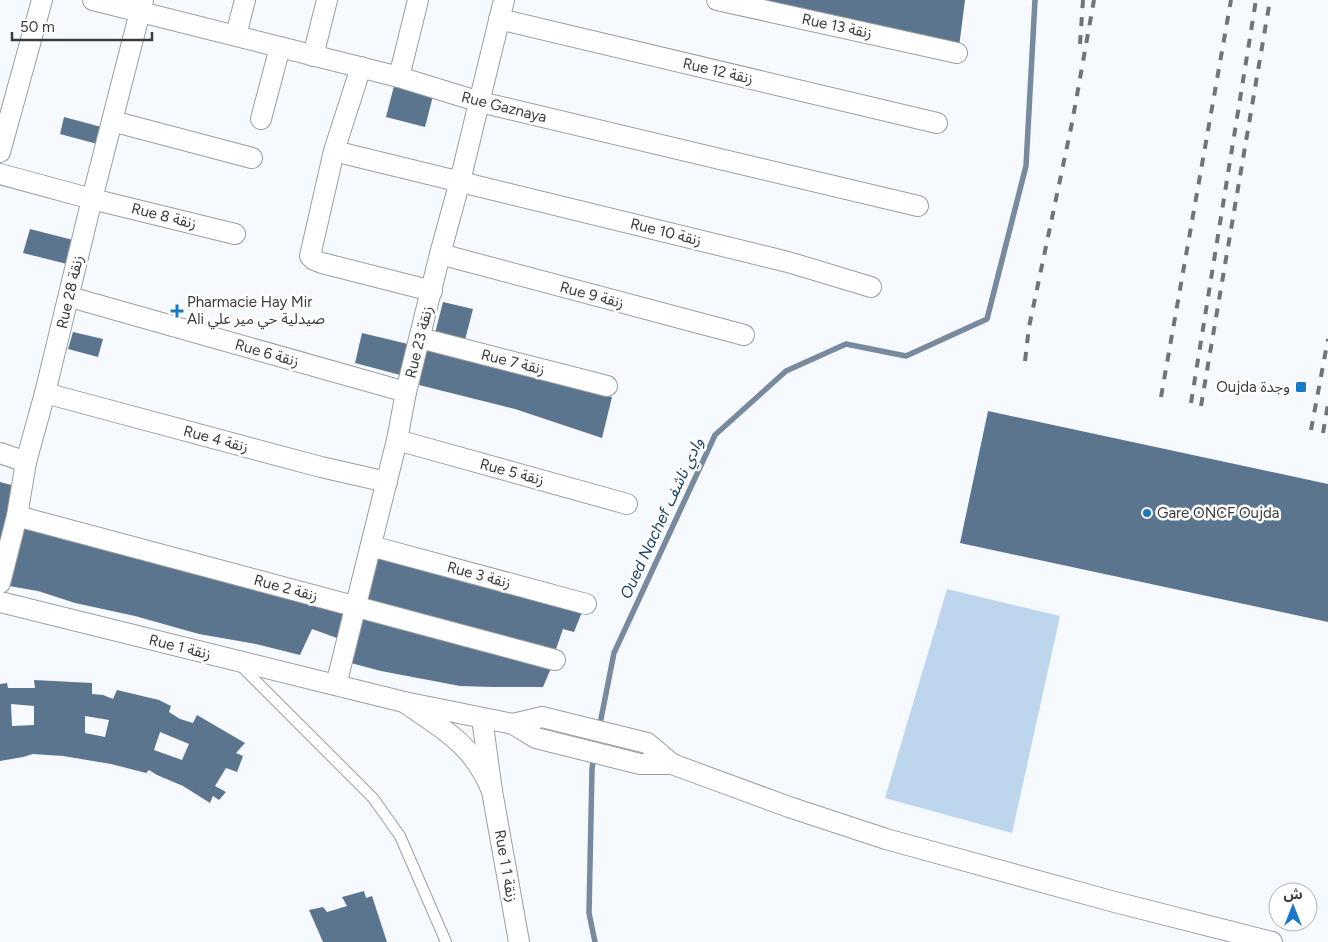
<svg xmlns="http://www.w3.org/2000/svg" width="1328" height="942" font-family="Figtree,'Noto Sans Arabic',sans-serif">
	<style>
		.green { fill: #bdd6ee }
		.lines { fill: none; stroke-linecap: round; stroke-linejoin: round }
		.stream { stroke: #778a9e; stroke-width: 5.5 }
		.building { fill: #5c758f; fill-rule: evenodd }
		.lane-casing { stroke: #9b9fa2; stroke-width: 12 }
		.street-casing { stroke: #9b9fa2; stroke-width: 22 }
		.lane { stroke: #fff; stroke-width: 10 }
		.street { stroke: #fff; stroke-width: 20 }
		.rail { stroke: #717476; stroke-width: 4; stroke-dasharray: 9 9; stroke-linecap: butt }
		.poi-dot { fill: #1a79c6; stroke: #fff; stroke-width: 2 }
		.labels { text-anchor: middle; stroke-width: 5; stroke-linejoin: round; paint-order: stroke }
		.street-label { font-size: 15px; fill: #393b3d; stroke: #fff }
		.poi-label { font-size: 15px; fill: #393b3d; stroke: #fff; text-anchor: start }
		.water-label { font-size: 16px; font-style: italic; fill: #194268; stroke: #fff }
	</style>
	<rect width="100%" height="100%" fill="#f6fafe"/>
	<polygon class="green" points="947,589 1060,616 1012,833 885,798"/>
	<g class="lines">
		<g class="stream">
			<polyline points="599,729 614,653 715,435 786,371 846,344 906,356 987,319 1026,166 1035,0"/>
			<polyline points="594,755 592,769 589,913 595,942"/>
		</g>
	</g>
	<g class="building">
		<polygon points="761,0 965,0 959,47"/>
		<polygon points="394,86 433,96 425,127 386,117"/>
		<polygon points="64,117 105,128 101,145 60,134"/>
		<polygon points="30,229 73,240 67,264 23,253"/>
		<polygon points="443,302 473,309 464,344 434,337"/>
		<polygon points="73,332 103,339 98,357 68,349"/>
		<polygon points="362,333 412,345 404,376 355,363"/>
		<polygon points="426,348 524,375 564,383 588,391 612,397 602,438 515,409 419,385"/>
		<polygon points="988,411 1328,484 1328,622 960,543"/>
		<polygon points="0,482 15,486 1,541 0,541"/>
		<polygon points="21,524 57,537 89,544 153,563 346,611 337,638 312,629 300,655 256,644 199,634 135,616 75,603 38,591 3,585"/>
		<polygon points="378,556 582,612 574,632 563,629 555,652 361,603"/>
		<polygon points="362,617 552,666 543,687 492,687 460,686 381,671 347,662"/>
		<path d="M 34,680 L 92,683 L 92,694 L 103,695 L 113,699 L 117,690 L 159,700 L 171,706 L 169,712 L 180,719 L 193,723 L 197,715 L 245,743 L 236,753 L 243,756 L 237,772 L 226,768 L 215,786 L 226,792 L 219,800 L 213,796 L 210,803 L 183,786 L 157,775 L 149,770 L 146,773 L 111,764 L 63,756 L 33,754 L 23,757 L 0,761 L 0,684 L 7,683 L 8,688 L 35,688 ZM 11,704 L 34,706 L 34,725 L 12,726 ZM 85,716 L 109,720 L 105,737 L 85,733 ZM 160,732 L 189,744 L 182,760 L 154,750 Z"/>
		<polygon points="364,891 366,898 372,896 387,942 323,942 309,910 323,907 327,912 347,906 342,897"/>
	</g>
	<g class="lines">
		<defs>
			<polyline id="lane" points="240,665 373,798 400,836 446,942"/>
			<g id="street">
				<polyline points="93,0 399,77 480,102 918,206"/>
				<polyline points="717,0 957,53"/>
				<polyline points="499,19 937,123"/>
				<polyline points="236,35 245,0"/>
				<polyline points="313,56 327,0"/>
				<polyline points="361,67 334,151 310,256 314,260 322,263 432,291"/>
				<polyline points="399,77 418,0"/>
				<polyline points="261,119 280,47"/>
				<polyline points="112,121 252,158"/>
				<polyline points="334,151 788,262 871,287"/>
				<polyline points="0,152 42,0"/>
				<polyline points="0,174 92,199 235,234"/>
				<polyline points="440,254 744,335"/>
				<polyline points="70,297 406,392"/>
				<polyline points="420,338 607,386"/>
				<polyline points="45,393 321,467 387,482"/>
				<polyline points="397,440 627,504"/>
				<polyline points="0,453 26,462"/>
				<polyline points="17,516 555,660"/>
				<polyline points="371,546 586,604"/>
				<polyline points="0,583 17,516 26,462 45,393 92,199 143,0"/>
				<path d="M 0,602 L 404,702 C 443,729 473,744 492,791"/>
				<polyline points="336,685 397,440 406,392 440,254 460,181 504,0"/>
				<polyline points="404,702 513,724 536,738 640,764 672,764 789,807 886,839 1111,901 1272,942"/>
				<polyline points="482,718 492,791 519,942"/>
				<polyline points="513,724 542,717 647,743 672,764"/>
			</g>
		</defs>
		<use href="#lane" class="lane-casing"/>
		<use href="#street" class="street-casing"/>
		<use href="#lane" class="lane"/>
		<use href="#street" class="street"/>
		<g class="rail">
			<polyline points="1080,44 1083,0"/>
			<polyline points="1025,361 1029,327 1072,123 1094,0"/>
			<polyline points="1161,397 1231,0"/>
			<polyline points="1191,403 1256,0"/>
			<polyline points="1201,406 1270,0"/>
			<polyline points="1311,430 1328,339"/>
			<polyline points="1323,433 1328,404"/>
		</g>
	</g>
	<g class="poi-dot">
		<path d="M174.5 303.5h5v5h5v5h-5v5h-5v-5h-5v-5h5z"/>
		<rect x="1295" y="381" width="12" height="12" rx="2.5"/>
		<circle cx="1147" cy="513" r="5"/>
	</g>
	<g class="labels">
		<g class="street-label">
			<text transform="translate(837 26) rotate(12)" y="5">Rue 13 زنقة</text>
			<text transform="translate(718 71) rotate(13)" y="5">Rue 12 زنقة</text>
			<text transform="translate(504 107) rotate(14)" y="5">Rue Gaznaya</text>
			<text transform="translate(164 216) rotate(14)" y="5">Rue 8 زنقة</text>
			<text transform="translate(666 232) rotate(14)" y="5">Rue 10 زنقة</text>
			<text transform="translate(70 292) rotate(-77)" y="5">Rue 28 زنقة</text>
			<text transform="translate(592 295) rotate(15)" y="5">Rue 9 زنقة</text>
			<text transform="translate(419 342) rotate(-76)" y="5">Rue 23 زنقة</text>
			<text transform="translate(267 353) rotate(16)" y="5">Rue 6 زنقة</text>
			<text transform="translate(513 362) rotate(14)" y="5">Rue 7 زنقة</text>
			<text transform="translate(216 439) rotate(15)" y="5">Rue 4 زنقة</text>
			<text transform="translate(512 472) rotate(15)" y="5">Rue 5 زنقة</text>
			<text transform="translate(479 575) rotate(15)" y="5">Rue 3 زنقة</text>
			<text transform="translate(286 588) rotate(15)" y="5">Rue 2 زنقة</text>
			<text transform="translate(180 647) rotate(14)" y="5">Rue زنقة 1</text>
			<text transform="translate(506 866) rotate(80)" y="5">Rue 1 زنقة 1</text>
		</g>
		<g class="poi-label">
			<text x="187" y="307">Pharmacie Hay Mir<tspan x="187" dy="17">Ali صيدلية حي مير علي</tspan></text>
			<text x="1290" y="392" text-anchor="end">Oujda وجدة</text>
			<text x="1157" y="518">Gare ONCF Oujda</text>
		</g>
		<g class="water-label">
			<text transform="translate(661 518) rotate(-65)" y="6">Oued Nachef وادي ناشف</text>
		</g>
	</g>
	<g transform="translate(1293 907)"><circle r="24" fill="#ffffff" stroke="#b0b1b1"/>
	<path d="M0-4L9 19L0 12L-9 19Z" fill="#1a79c6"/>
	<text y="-8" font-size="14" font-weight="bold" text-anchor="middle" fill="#393b3d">ش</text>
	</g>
	<path d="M12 32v8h140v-8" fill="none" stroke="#393b3d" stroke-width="2.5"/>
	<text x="20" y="32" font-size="15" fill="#393b3d" stroke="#ffffff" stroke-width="4" paint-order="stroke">50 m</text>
</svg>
